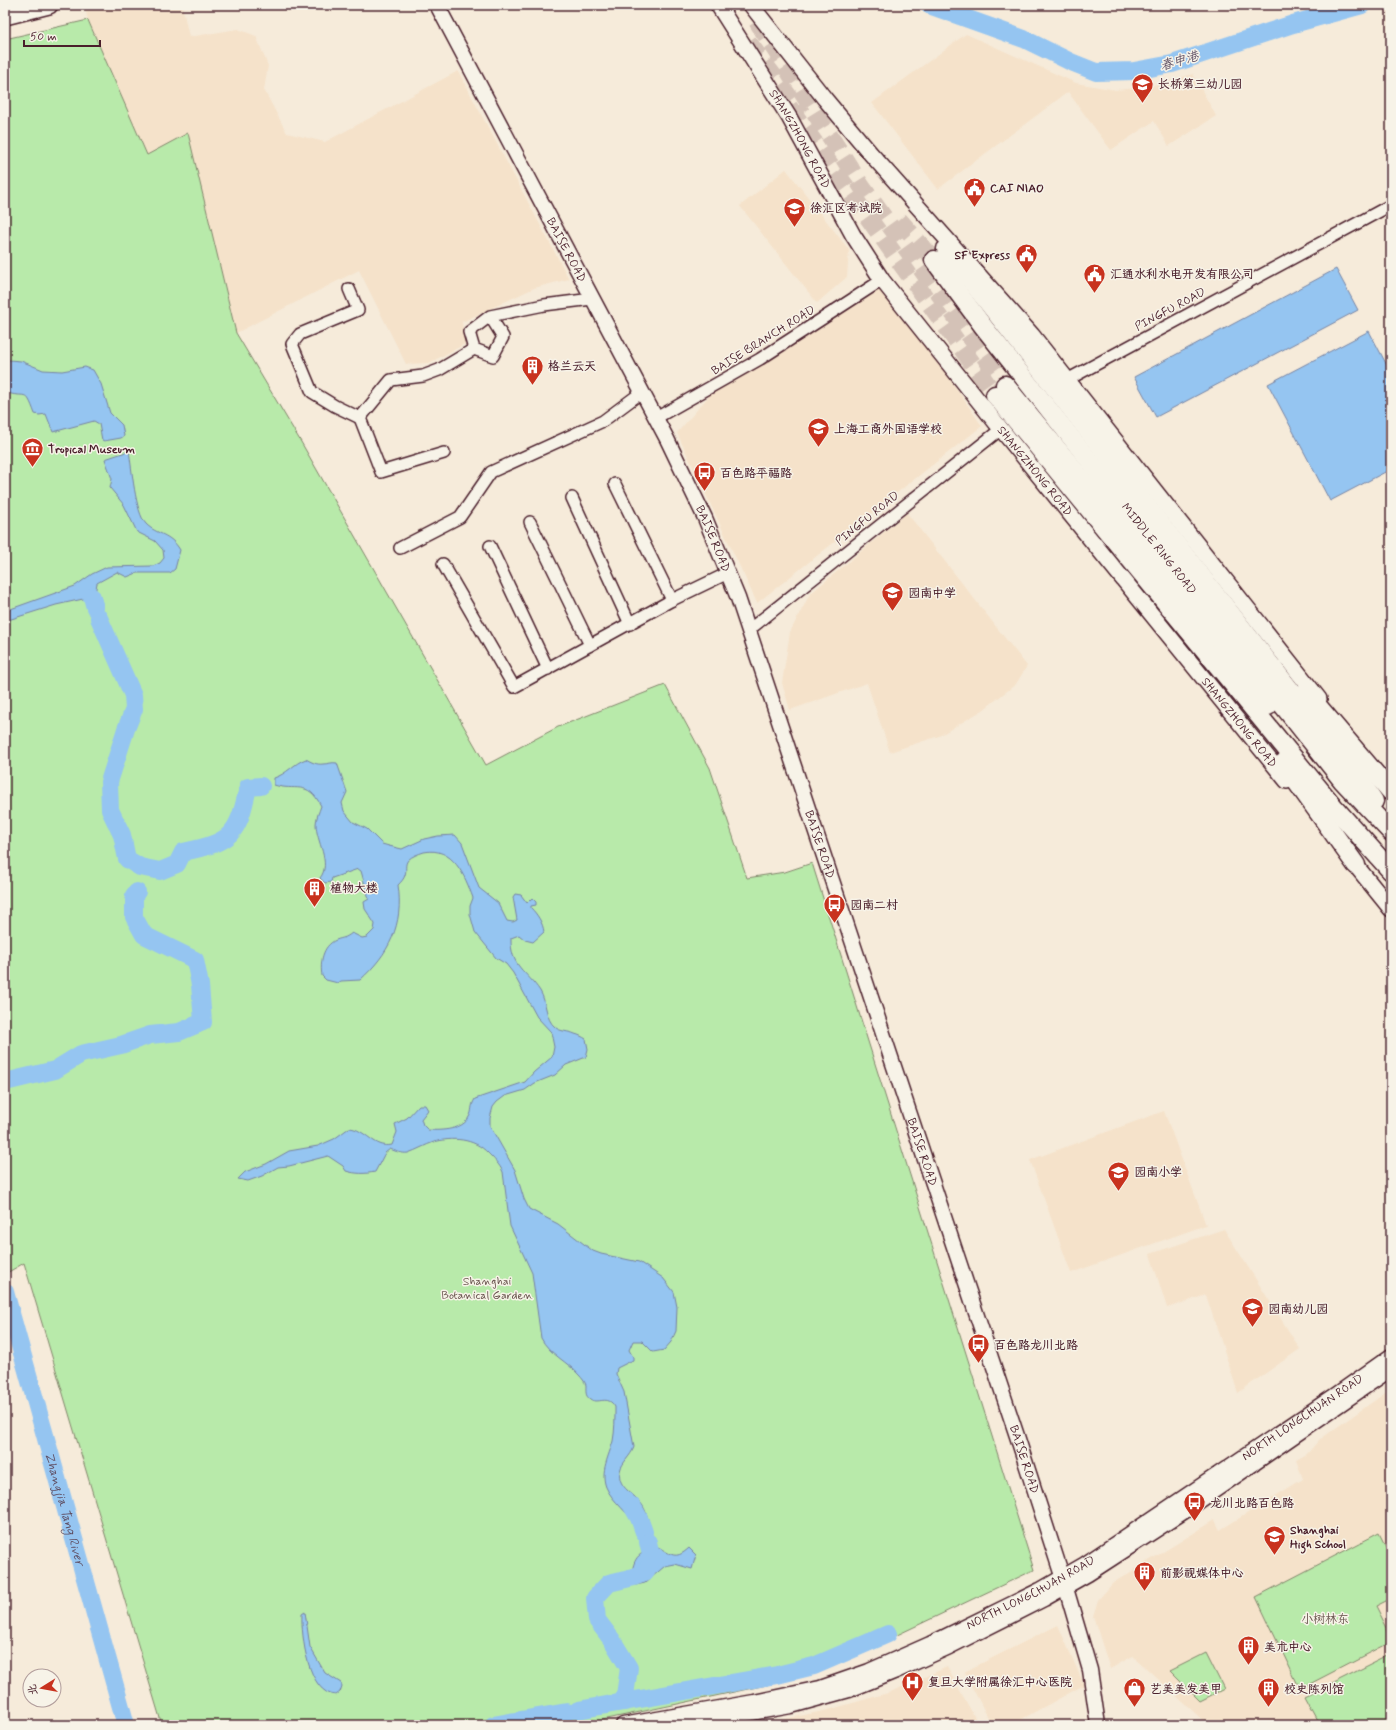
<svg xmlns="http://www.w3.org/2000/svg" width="1396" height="1730" font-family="Mynerve,'LXGW WenKai TC',sans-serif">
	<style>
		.built { fill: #f5e2ca }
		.green { fill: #b8eaaa; stroke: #81846a }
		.water { fill: #95c5f1; stroke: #7783a2 }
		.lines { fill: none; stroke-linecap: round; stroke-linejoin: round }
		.river { stroke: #95c5f1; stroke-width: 18 }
		.trunk-tunnel { stroke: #d4c2b7; stroke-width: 18; stroke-dasharray: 18 9; stroke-linecap: butt }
		.minor-casing { stroke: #4a1f2b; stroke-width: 14 }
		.tertiary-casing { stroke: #4a1f2b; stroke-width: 17 }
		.secondary-casing { stroke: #4a1f2b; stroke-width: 18 }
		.primary-casing { stroke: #4a1f2b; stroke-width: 20 }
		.trunk-casing { stroke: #4a1f2b; stroke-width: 21 }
		.minor { stroke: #f7f3e8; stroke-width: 11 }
		.tertiary { stroke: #f7f3e8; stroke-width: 14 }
		.secondary { stroke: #f7f3e8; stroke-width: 15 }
		.primary { stroke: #f7f3e8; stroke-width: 17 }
		.trunk { stroke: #f7f3e8; stroke-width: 18 }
		.labels { text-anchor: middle; stroke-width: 3; stroke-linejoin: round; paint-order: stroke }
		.poi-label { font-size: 12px; font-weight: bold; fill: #4a1f2b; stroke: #f7f3e8; text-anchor: start }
		.street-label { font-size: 12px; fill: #4a1f2b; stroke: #f7f3e8 }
		.park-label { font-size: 12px; fill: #66524b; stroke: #f7f3e8 }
		.water-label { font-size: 13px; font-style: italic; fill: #605166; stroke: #f7f3e8 }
	</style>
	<rect width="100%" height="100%" fill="#f6ebda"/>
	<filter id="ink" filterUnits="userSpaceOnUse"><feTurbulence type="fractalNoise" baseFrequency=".025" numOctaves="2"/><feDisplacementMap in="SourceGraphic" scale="8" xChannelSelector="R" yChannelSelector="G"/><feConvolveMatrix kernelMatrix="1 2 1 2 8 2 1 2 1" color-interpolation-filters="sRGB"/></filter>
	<g filter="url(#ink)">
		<g class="built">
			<polygon points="98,5 182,5 189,37 238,29 256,36 268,66 264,90 287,133 325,142 458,71 569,279 534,288 462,322 465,344 429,363 406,364 359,270 236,333 188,134 147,156 88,20 85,8"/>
			<polygon points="966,34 1076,83 1116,90 1148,87 1193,74 1216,116 1169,146 1154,121 1111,150 1068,92 938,189 872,103"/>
			<polygon points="786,169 849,250 847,277 817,303 740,206"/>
			<polygon points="882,280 982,426 757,603 677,433 721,382"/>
			<polygon points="907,513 1027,666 1016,684 983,710 939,736 890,752 867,683 790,710 782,683 790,632 810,594"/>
			<polygon points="1164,1111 1206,1225 1071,1273 1030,1160"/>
			<polygon points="1224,1229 1300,1349 1238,1393 1206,1295 1167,1308 1150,1254"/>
			<polygon points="1391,1389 1391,1725 1208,1725 1133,1656 1110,1669 1093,1616 1098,1600 1113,1583 1215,1520 1220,1530 1303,1479 1296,1460 1307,1454 1319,1440"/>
			<polygon points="1058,1625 1084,1685 1011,1725 992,1725 964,1672"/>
			<polygon points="947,1667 979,1725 757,1725 828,1710 888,1693"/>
		</g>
		<g class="green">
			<polygon points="88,20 147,155 188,133 236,333 301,442 486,765 558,727 665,685 710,768 747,878 785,872 812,863 1034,1570 855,1655 781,1682 593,1722 576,1725 162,1725 24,1263 5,1274 5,39"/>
			<polygon points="1379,1533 1391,1557 1391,1598 1375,1606 1391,1638 1391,1642 1300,1689 1256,1597"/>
			<polygon points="1206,1653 1224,1689 1200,1701 1170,1671"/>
			<polygon points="1391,1654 1391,1725 1320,1725 1305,1697"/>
		</g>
		<g class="water">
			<polygon points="1336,269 1358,310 1156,417 1134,377"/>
			<polygon points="1369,331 1391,373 1391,469 1330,501 1268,384"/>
			<path d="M 9,360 L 21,361 L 43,370 L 62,371 L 85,367 L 93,370 L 101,384 L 110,413 L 122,425 L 124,436 L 121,438 L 104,441 L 102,440 L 99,424 L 94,421 L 53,432 L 46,414 L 39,415 L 35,414 C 25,386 26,400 5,392 L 5,361 Z"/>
			<path d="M 129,451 C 132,468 135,512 146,524 C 157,535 170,533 180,550 L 175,569 L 170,573 L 137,573 L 127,577 L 117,572 L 97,583 L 95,594 L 92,597 L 56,605 L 5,621 L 5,611 L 75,586 L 92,574 L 107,567 L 153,566 L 160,563 L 164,558 L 163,550 L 155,541 L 137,532 L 124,505 L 110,488 L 112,479 L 105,459 Z"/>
			<path d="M 306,759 C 311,762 317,765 323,764 C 329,764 331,762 337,763 L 347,792 L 342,803 L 344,811 L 353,822 L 367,829 L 382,844 L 389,846 L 402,849 L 424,839 L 438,836 L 455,835 L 462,843 L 479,888 L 498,903 L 507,921 L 513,922 L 517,920 L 513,897 L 515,894 L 521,895 L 527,903 L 532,898 L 536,902 L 536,905 L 531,906 L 531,908 C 537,914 543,923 544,932 L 533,942 L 525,940 L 519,935 L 511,938 C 510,967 527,971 540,991 C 547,1002 545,1019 555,1027 C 560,1032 569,1031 575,1034 C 579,1035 583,1037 586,1039 L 588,1049 L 586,1057 L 566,1065 L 555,1075 L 535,1083 L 525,1090 L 505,1096 L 497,1102 L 493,1107 L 490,1118 L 490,1126 L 515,1170 L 524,1199 L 529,1209 L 558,1224 L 593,1251 L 601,1254 L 639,1262 L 663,1278 L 674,1292 L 677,1307 L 676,1331 L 671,1342 L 664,1350 L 653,1352 L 642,1341 L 633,1341 L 629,1350 L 633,1357 L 633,1360 L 617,1368 L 616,1374 L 624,1392 L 634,1447 C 631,1456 622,1462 620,1471 C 617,1486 631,1492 639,1501 C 645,1507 647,1515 649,1523 L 638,1529 C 630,1513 612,1502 606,1487 C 600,1471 609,1456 613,1441 C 615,1431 615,1418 615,1407 C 608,1394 598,1405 590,1399 C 585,1396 586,1391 586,1385 C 585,1382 582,1378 579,1375 C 568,1362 549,1354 541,1338 L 532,1273 L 510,1226 L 503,1172 C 500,1165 493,1158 488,1153 C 474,1138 452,1137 434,1142 C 425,1145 417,1150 408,1153 C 402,1154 395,1151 390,1149 L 385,1153 L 375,1172 C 365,1174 356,1174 346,1171 L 343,1166 L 328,1156 L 289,1166 L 278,1167 L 262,1176 L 248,1181 L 238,1179 L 245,1172 L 266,1164 L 289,1151 L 318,1146 L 334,1139 L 349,1128 C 366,1129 374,1149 392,1145 L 397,1132 L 395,1124 L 407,1118 L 419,1105 L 425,1105 L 428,1110 L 421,1119 L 423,1125 L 428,1130 C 441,1131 463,1130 469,1117 C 473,1111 470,1107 475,1099 L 525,1082 L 534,1072 L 552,1057 L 554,1047 L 551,1032 L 537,1017 L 513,973 L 506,964 L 496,958 L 475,932 L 470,914 L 470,906 L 473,898 C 465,876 453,846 424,852 C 418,854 412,856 408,860 C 404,865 407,870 405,875 C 404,879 401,882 398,885 C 404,925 389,954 360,980 L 341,981 L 338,983 L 326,980 L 322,976 C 320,963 322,946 336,940 C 344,937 344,939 352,933 L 362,938 L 367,937 L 374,930 L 375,924 L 365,909 L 364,902 L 369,899 L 361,871 L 358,869 L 335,877 L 332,878 L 331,882 L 325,883 L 320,878 C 332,863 316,841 316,824 C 316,818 319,812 321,806 C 308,779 295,792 274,785 L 274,778 C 287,774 294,763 306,759 Z"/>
			<path d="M 660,1548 C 673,1556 677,1559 689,1548 L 696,1555 L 692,1569 L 675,1564 L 665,1566 L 645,1583 L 636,1585 L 631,1578 C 634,1555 639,1552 660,1548 Z"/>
			<path d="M 305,1612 L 310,1647 L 325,1673 L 341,1683 L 342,1686 L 340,1692 L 336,1695 C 308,1694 301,1636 302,1614 Z"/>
		</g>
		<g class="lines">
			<g class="river">
				<polyline points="929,5 1024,39 1071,62 1096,72 1134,71 1172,64 1293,24 1362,5"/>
				<polyline points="92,597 95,608"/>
				<path d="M 99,618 L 133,695 L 134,709 L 126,729 L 109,782 L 110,810 L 122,835 L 127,859 L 140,867 L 160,871 L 177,864 L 183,852 C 231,842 238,836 248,787 L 261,786"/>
				<polyline points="5,1082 55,1070 81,1054 121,1045 150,1035 179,1032 203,1022 200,985 195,960 144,935 134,917 134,895 137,892"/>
				<path id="s1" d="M 5,1292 L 126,1725"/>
				<polyline points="632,1506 639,1518 644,1532"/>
				<polyline points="624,1702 629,1668 612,1640 597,1620 595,1598 609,1583 634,1577 646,1572 652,1560 648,1542"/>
				<polyline points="578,1710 777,1675 814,1666 888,1634"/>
				<polyline points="493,1725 567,1712"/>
			</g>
			<g class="trunk-tunnel">
				<polyline points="757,21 862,187 1005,385"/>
				<polyline points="748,42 802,114"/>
				<polyline points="789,107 995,395"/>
				<polyline points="899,220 934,260"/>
			</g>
			<defs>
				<g id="minor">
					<polyline points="349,289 358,310 300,334 292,344 312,392 335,406 360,418 391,380 423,376 439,370 474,349"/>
					<polyline points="490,316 503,337 493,356 474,349 469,332 490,316 544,305 592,299"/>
					<polyline points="1067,380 1391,205"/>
					<polyline points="360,418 381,472 444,453"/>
					<polyline points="656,418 760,359 882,280"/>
					<polyline points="572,498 630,624"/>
					<polyline points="530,522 590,645"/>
					<polyline points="490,546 548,669"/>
					<polyline points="400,548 460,517 491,472 603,421 642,392"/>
					<polyline points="443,564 514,687 672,600 615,484"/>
					<polyline points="672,600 728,573"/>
					<polyline points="750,629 1001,429"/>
				</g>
				<g id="tertiary">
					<path id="s2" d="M 437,5 L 667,439 L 705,518 L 738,598 L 1017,1436 L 1065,1585 L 1090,1670 L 1098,1725"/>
					<path id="s3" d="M 623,1725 L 754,1702 L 820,1688 L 869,1671 L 930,1644 L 1040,1590 L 1085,1564 L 1337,1394 L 1391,1356"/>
					<polyline points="685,1725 791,1706 849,1690 896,1671 949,1647 1044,1599 1088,1574 1185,1511 1391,1369"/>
				</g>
				<g id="secondary">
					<path id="s4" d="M 718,5 L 789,117 L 853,235 L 882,280 L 1001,429 L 1287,781"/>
					<polyline points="751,5 825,99 871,154 1032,335 1319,699"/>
					<polyline points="1349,857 1391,909"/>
				</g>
				<polyline id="primary" points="5,16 49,5"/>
				<g id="trunk">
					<polyline points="946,249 1353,770 1374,801"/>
					<path id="s5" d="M 934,260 L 983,326 L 1342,780 L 1391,832"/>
					<polyline points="1005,385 1268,706"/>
					<polyline points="995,395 1334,807 1391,871"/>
					<polyline points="1306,692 1391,792"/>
					<polyline points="1283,763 1356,865"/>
				</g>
			</defs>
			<use href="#minor" class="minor-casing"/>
			<use href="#tertiary" class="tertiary-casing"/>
			<use href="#secondary" class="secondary-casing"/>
			<use href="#primary" class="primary-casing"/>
			<use href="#trunk" class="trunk-casing"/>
			<use href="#minor" class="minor"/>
			<use href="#tertiary" class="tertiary"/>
			<use href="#secondary" class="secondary"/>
			<use href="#primary" class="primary"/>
			<use href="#trunk" class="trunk"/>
		</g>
	</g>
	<defs>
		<symbol id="school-pin" viewBox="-11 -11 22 30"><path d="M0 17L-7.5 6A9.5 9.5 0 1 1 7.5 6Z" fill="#c8321e" stroke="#f7f3e8"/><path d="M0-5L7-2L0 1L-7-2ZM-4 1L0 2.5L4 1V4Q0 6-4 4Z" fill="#fff"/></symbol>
		<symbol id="civic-pin" viewBox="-11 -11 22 30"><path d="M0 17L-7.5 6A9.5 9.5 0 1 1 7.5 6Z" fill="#c8321e" stroke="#f7f3e8"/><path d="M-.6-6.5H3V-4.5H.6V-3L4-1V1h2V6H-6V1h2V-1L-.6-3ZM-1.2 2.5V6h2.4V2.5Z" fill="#fff"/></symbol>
		<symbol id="building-pin" viewBox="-11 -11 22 30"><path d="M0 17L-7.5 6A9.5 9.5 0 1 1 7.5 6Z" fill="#c8321e" stroke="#f7f3e8"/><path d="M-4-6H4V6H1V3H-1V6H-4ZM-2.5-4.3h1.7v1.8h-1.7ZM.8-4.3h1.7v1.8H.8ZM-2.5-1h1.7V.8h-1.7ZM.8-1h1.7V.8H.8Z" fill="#fff"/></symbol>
		<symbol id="museum-pin" viewBox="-11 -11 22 30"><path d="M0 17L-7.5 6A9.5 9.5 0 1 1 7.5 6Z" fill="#c8321e" stroke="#f7f3e8"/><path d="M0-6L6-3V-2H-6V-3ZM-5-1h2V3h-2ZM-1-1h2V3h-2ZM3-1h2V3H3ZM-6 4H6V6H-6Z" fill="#fff"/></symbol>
		<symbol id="bus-pin" viewBox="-11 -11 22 30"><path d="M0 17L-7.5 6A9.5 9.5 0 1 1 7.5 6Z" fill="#c8321e" stroke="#f7f3e8"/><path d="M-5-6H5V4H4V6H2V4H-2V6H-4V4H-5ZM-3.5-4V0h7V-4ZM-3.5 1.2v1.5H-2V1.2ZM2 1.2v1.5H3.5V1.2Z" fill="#fff"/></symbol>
		<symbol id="hospital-pin" viewBox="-11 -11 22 30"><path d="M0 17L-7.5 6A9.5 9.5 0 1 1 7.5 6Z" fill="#c8321e" stroke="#f7f3e8"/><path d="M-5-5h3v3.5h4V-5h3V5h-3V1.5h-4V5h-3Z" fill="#fff"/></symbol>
		<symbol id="shop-pin" viewBox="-11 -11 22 30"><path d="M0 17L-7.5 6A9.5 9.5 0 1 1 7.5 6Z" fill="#c8321e" stroke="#f7f3e8"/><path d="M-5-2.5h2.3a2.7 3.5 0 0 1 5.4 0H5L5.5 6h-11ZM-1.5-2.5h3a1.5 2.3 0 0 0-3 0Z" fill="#fff"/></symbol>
	</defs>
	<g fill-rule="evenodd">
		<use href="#school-pin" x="1130" y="72" width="25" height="34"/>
		<use href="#civic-pin" x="962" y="176" width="25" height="34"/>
		<use href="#school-pin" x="782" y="196" width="25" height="34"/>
		<use href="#civic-pin" x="1014" y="242" width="25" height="34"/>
		<use href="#civic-pin" x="1082" y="262" width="25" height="34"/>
		<use href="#building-pin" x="520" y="354" width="25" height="34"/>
		<use href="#school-pin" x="806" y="416" width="25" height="34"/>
		<use href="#museum-pin" x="20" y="436" width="25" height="34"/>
		<use href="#bus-pin" x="692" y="460" width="25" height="34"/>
		<use href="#school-pin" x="880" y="580" width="25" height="34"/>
		<use href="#building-pin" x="302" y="876" width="25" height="34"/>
		<use href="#bus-pin" x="822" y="892" width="25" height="34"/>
		<use href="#school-pin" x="1106" y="1160" width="25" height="34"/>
		<use href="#school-pin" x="1240" y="1296" width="25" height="34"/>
		<use href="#bus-pin" x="966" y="1332" width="25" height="34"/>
		<use href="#bus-pin" x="1182" y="1490" width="25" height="34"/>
		<use href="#school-pin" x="1262" y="1524" width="25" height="34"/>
		<use href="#building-pin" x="1132" y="1560" width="25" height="34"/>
		<use href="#building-pin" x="1236" y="1634" width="25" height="34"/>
		<use href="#hospital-pin" x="900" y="1670" width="25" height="34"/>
		<use href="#shop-pin" x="1122" y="1676" width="25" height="34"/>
		<use href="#building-pin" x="1256" y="1676" width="25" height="34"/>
	</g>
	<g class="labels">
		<g class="poi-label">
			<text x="1158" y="88">长桥第三幼儿园</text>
			<text x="990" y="192">CAI NIAO</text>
			<text x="810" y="212">徐汇区考试院</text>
			<text x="1010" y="259" text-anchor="end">SF Express</text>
			<text x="1110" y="278">汇通水利水电开发有限公司</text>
			<text x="548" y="370">格兰云天</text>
			<text x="834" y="433">上海工商外国语学校</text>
			<text x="48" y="453">Tropical Museum</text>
			<text x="720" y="477">百色路平福路</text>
			<text x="908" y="597">园南中学</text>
			<text x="330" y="892">植物大楼</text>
			<text x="850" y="909">园南二村</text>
			<text x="1134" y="1176">园南小学</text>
			<text x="1268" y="1313">园南幼儿园</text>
			<text x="994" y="1349">百色路龙川北路</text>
			<text x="1210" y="1507">龙川北路百色路</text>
			<text x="1290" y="1534">Shanghai<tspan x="1290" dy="14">High School</tspan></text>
			<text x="1160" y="1577">前影视媒体中心</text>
			<text x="1264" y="1651">美术中心</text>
			<text x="928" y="1686">复旦大学附属徐汇中心医院</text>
			<text x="1150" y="1693">艺美美发美甲</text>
			<text x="1284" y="1693">校史陈列馆</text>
		</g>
		<g class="street-label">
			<text dy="4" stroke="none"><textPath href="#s4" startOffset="157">SHANGZHONG ROAD</textPath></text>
			<text dy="4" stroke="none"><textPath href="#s2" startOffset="277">BAISE ROAD</textPath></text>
			<text transform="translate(1170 309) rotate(-28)" y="4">PINGFU ROAD</text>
			<text transform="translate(763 340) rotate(-32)" y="4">BAISE BRANCH ROAD</text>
			<text dy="4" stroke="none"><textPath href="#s4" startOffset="565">SHANGZHONG ROAD</textPath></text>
			<text transform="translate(867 518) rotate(-39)" y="4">PINGFU ROAD</text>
			<text dy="4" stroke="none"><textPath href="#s2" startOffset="601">BAISE ROAD</textPath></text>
			<text dy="4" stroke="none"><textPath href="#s5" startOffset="366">MIDDLE RING ROAD</textPath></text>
			<text dy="4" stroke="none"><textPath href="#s4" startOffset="889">SHANGZHONG ROAD</textPath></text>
			<text dy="4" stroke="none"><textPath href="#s2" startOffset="925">BAISE ROAD</textPath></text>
			<text dy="4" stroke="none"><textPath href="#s2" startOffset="1249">BAISE ROAD</textPath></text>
			<text dy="4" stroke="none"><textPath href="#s3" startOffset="756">NORTH LONGCHUAN ROAD</textPath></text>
			<text dy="4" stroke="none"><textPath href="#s2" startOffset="1573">BAISE ROAD</textPath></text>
			<text dy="4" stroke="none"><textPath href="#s3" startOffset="432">NORTH LONGCHUAN ROAD</textPath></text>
		</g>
		<g class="park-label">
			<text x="487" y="1285">Shanghai<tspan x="487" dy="14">Botanical Garden</tspan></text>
			<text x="1325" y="1623">小树林东</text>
		</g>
		<g class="water-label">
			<text transform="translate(1179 60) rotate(-16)" y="5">春申港</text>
			<text dy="5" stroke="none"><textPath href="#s1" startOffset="225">Zhangjia Tang River</textPath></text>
		</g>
	</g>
	<rect width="1396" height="1730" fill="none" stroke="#f7f3e8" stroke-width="20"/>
	<rect x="10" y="10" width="1376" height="1710" fill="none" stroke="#4a1f2b" stroke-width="1.5" filter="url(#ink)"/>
	<g transform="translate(42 1688) rotate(259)"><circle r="19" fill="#f7f3e8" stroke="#b29e9c"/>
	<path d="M0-3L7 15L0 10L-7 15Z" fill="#c8321e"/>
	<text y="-6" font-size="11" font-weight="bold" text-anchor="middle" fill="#4a1f2b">北</text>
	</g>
	<path d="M24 40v6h76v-6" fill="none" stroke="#4a1f2b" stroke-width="2"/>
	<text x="30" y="40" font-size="12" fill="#4a1f2b" stroke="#f7f3e8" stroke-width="3" paint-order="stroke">50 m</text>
</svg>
